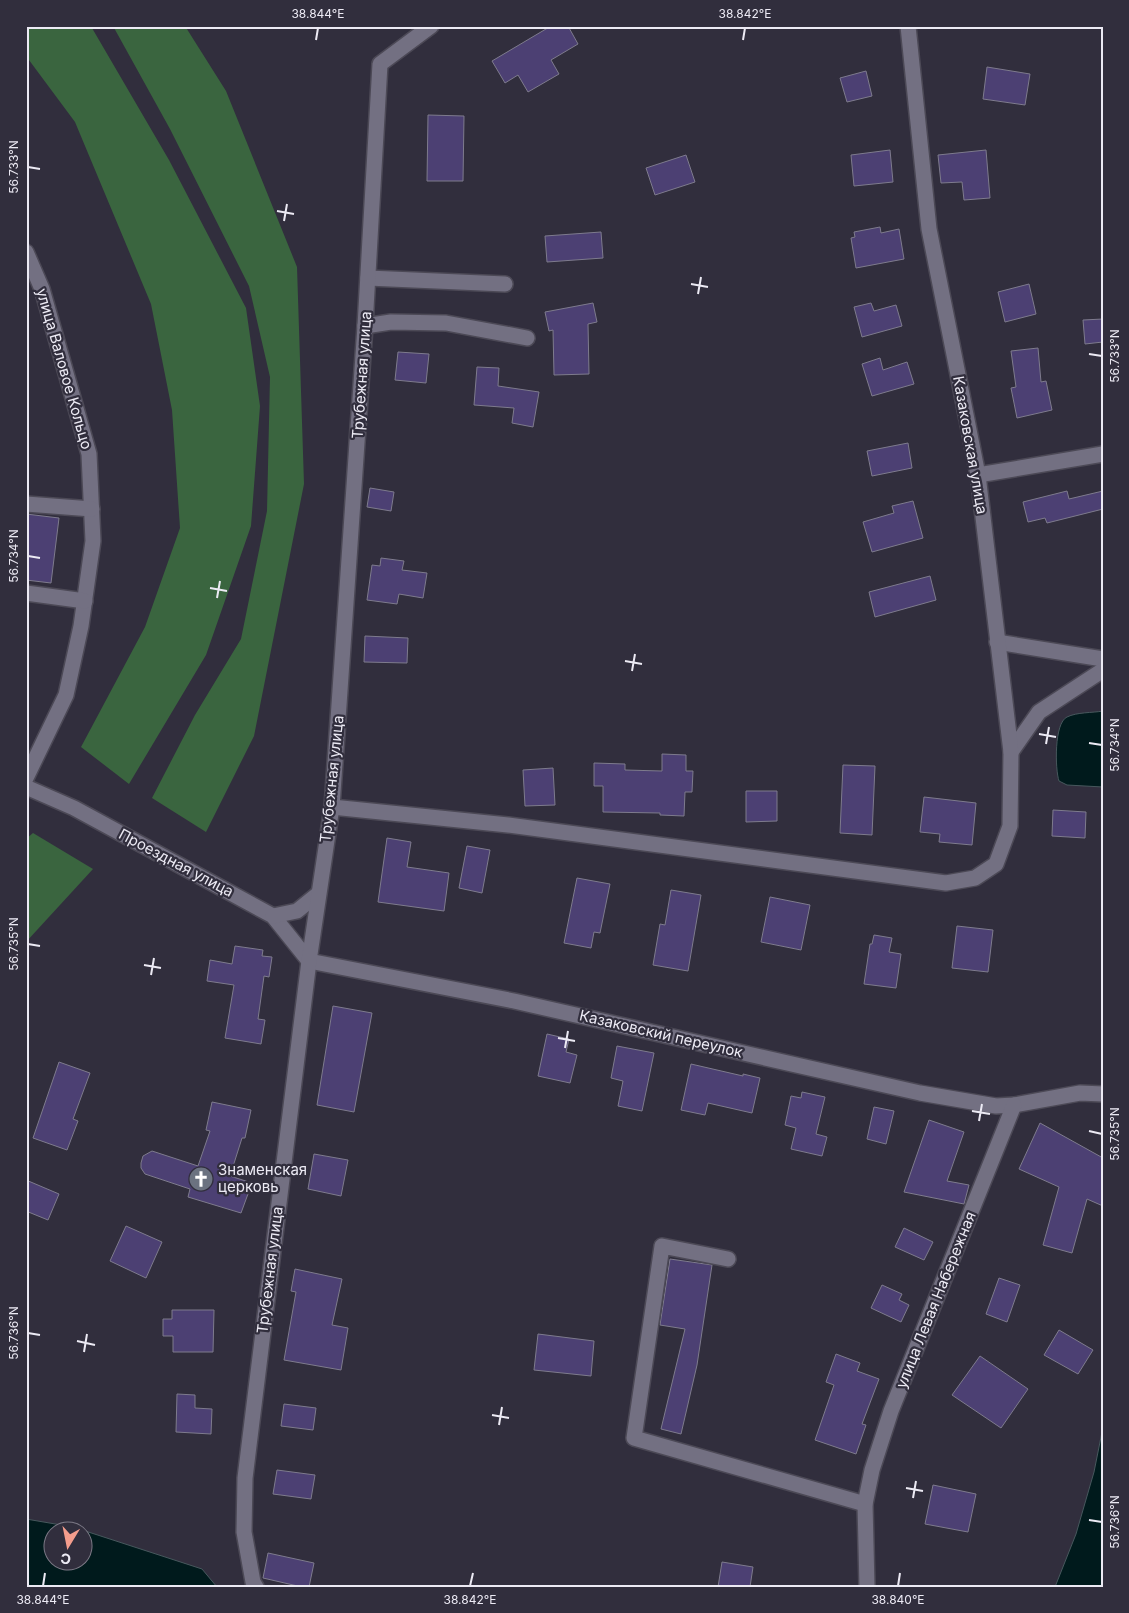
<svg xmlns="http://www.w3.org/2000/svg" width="1129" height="1613" font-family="Inter,sans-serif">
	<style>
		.green { fill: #3a653f }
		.water { fill: #001a1c; stroke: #47585d; fill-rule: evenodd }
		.building { fill: #4c4073; stroke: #7e7b8d }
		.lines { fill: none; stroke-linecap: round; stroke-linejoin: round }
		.minor-casing { stroke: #4c4956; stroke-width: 18 }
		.minor { stroke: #737082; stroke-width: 15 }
		.ticks { fill: none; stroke: #eceaf4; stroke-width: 2 }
		.labels { text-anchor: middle; stroke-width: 4.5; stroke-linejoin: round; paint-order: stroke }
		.street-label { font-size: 15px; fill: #eceaf4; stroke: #312e3d }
		.poi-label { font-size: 15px; fill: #eceaf4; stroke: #312e3d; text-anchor: start }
		.neatline { fill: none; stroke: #eceaf4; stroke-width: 2 }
		.ticks-label { font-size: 12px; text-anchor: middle; fill: #eceaf4 }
	</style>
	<rect width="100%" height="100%" fill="#312e3d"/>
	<g class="green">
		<polygon points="26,26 91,26 92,28 169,160 246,308 260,406 251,526 206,655 129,784 81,747 145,627 180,528 172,410 151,304 75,122 26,56"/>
		<polygon points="113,26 185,26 226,91 297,267 304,484 254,736 206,832 152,798 195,715 241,639 267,511 270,377 249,286 170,129"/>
		<polygon points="33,833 93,869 26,942 26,839"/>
	</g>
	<g class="water">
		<path d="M 1103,711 L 1103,787 L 1067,785 L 1059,781 C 1055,769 1054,723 1067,717 C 1077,712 1092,713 1103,711 Z"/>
		<polygon points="1103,1427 1103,1587 1055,1587 1076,1534 1094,1472"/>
		<path d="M 26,1519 L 73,1527 L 202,1569 L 217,1587 L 26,1587 ZM 52,1530 L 82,1530 L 82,1560 L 52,1560 Z"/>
	</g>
	<g class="building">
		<polygon points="551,26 568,26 578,44 551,60 559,74 528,92 518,75 505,83 492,61"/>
		<polygon points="987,67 1030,74 1025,105 983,99"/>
		<polygon points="866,71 872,96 847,102 840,78"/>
		<polygon points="428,115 464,116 463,181 427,181"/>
		<polygon points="890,150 893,182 854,186 851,155"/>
		<polygon points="986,150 990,198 964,200 962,182 941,183 938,155"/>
		<polygon points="686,155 695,182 655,195 646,168"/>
		<polygon points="880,227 881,233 899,229 904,259 856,268 851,238 855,237 854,232"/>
		<polygon points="601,232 603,258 547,262 545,236"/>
		<polygon points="1029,284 1036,314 1005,322 998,292"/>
		<polygon points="593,303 597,322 588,324 589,374 554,375 553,330 549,331 545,312"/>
		<polygon points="871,303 874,311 896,305 902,326 862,337 854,307"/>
		<polygon points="1103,319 1103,342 1085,344 1083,320"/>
		<polygon points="1038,348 1041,382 1046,381 1052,410 1017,418 1011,388 1016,387 1011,351"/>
		<polygon points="398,352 429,354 426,383 395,380"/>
		<polygon points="880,358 883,370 907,362 914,384 872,396 862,364"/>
		<polygon points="477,367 499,368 498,386 539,392 533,427 512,423 514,408 474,405"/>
		<polygon points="908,443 912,468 872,476 867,451"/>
		<polygon points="370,488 394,492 391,511 367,507"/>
		<polygon points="1067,491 1069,499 1103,491 1103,509 1047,523 1045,518 1028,522 1023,502"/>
		<polygon points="913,501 923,538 872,552 863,522 894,513 892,506"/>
		<polygon points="26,514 59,518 51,583 26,580"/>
		<polygon points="381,558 404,561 402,570 427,573 423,598 399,594 397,604 367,600 372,565 380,566"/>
		<polygon points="930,576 936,600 875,617 869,592"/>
		<polygon points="365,636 408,638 407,663 364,662"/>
		<polygon points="662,754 686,755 686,771 693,771 692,792 685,792 684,816 660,815 660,813 603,812 603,786 594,786 594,763 625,764 625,770 662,771"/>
		<polygon points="843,765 875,766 872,835 840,833"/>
		<polygon points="553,768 555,805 525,806 523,770"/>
		<polygon points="746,791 777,791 777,821 746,822"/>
		<polygon points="924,797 976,803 972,845 939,842 940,834 920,832"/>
		<polygon points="1053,810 1086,812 1085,838 1052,836"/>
		<polygon points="387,838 411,842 407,867 449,873 444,911 378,902"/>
		<polygon points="467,846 490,850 482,893 459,888"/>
		<polygon points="577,878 610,884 600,933 594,932 591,948 564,943"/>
		<polygon points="671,890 701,895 688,971 653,965 660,924 665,925"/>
		<polygon points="770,897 810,905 801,950 761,942"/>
		<polygon points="957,926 993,930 988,972 952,968"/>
		<polygon points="874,935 892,938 889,952 901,954 896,988 864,984 870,944 872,944"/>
		<polygon points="235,946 263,950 262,956 272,957 269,977 264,976 258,1019 265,1020 261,1044 225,1038 234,985 207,981 210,960 232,964"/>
		<polygon points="333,1006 372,1013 354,1112 317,1105"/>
		<polygon points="547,1034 569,1039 566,1052 577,1055 570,1083 538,1076"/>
		<polygon points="617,1046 654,1053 642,1111 618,1106 623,1081 611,1078"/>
		<polygon points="59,1062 90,1073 73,1119 78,1121 67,1150 33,1138"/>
		<polygon points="691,1064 743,1076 743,1074 760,1078 752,1113 708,1103 705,1115 681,1110"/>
		<polygon points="802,1092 825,1097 816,1134 827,1137 822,1156 791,1149 796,1128 785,1125 791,1096 801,1098"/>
		<polygon points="212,1102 251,1110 245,1138 242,1138 230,1176 252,1183 241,1213 188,1197 190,1189 145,1174 141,1168 141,1163 143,1156 152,1151 198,1166 210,1131 206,1130"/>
		<polygon points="874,1107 894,1111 886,1144 867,1139"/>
		<polygon points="929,1120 964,1132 947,1181 969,1185 964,1204 904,1192"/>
		<polygon points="1040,1123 1103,1158 1103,1206 1087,1199 1072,1253 1043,1245 1059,1187 1019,1169"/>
		<polygon points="314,1154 348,1160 341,1196 308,1189"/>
		<polygon points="26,1180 59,1194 48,1220 26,1211"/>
		<polygon points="126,1226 162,1242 146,1278 110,1261"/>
		<polygon points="904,1228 933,1242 924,1260 895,1247"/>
		<polygon points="670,1259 712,1265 697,1365 681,1434 661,1429 685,1329 660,1325"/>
		<polygon points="295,1269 342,1279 332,1325 348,1328 341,1370 284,1360 296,1292 291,1291"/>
		<polygon points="999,1278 1020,1285 1007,1322 986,1314"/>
		<polygon points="882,1285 902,1294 899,1300 909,1305 901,1322 871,1308"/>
		<polygon points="172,1310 214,1310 213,1352 173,1352 173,1336 163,1336 163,1319 172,1319"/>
		<polygon points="1059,1330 1093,1350 1078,1374 1044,1355"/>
		<polygon points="538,1334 594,1341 591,1376 534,1370"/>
		<polygon points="836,1354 860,1363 857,1371 879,1379 862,1424 866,1425 856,1454 815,1440 834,1385 826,1382"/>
		<polygon points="980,1356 1028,1389 1001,1428 952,1395"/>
		<polygon points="177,1394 195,1395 195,1408 212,1409 211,1434 176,1432"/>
		<polygon points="284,1404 316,1408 313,1430 281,1426"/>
		<polygon points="277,1470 315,1475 311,1499 273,1494"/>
		<polygon points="933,1485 976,1494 968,1532 925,1524"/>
		<polygon points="268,1553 314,1563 309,1587 302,1587 263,1578"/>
		<polygon points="722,1562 753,1567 750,1587 718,1587"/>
	</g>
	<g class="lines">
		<defs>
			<g id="minor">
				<polyline points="26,252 42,289 89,454 93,541 81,626 66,695 26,778"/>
				<polyline points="368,278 505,284"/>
				<polyline points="365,326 391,322 446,323 527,338"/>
				<polyline points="978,475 1103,454"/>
				<polyline points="26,504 92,509"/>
				<polyline points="26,593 85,601"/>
				<polyline points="997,642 1103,659"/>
				<polyline points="1011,752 1039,712 1103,670"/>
				<polyline points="26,787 74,808 273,916 309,961 514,1001 920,1093 996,1106 1014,1105 1080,1093 1103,1094"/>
				<polyline points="332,807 508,825 946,883 975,878 996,864 1010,826 1011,752 978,475 929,229 908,26"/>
				<polyline points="273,916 297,911 318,894"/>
				<polyline points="728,1259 662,1246 634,1438 865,1504"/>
				<polyline points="256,1587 253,1582 244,1532 245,1478 309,961 332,807 365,326 380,64 431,26"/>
				<polyline points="867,1587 865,1504 872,1470 891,1411 1014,1105"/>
			</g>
		</defs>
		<use href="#minor" class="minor-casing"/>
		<use href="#minor" class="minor"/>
	</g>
	<path class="ticks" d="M 316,40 L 318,28M 743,40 L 745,28M 28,167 L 40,169M 277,211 L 294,214M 284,221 L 287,204M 691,284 L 708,287M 698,294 L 701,277M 1089,354 L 1102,356M 28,556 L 40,558M 210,588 L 227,591M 217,598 L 220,581M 625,661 L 642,664M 632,671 L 635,654M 1039,734 L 1056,737M 1089,743 L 1102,745M 1046,744 L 1049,727M 28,944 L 40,946M 144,965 L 161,968M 151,975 L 154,958M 558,1038 L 575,1041M 565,1048 L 568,1031M 972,1111 L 990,1114M 979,1121 L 982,1104M 1089,1131 L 1102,1134M 28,1333 L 40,1335M 77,1341 L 95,1345M 84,1352 L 87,1334M 492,1415 L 509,1418M 499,1425 L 502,1407M 906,1488 L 923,1491M 913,1498 L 916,1481M 1089,1520 L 1102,1522M 43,1586 L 45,1573M 470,1586 L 473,1573M 898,1586 L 900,1573"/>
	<defs>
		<symbol id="church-disc" viewBox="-11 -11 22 22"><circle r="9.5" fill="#6b7280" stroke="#312e3d"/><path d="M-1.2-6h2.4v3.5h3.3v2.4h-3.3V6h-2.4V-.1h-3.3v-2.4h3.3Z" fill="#fff"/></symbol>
	</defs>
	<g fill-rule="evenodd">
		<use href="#church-disc" x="187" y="1165" width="28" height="28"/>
	</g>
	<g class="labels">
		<g class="street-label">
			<text transform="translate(64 369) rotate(74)" y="5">улица Валовое Кольцо</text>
			<text transform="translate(362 375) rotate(-86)" y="5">Трубежная улица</text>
			<text transform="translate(970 445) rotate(80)" y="5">Казаковская улица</text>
			<text transform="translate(332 779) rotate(-84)" y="5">Трубежная улица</text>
			<text transform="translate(176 863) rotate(28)" y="5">Проездная улица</text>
			<text transform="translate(661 1034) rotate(13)" y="5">Казаковский переулок</text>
			<text transform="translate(270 1270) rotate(-83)" y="5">Трубежная улица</text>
			<text transform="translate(936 1300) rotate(-68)" y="5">улица Левая Набережная</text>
		</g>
		<g class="poi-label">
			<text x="218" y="1175">Знаменская<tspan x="218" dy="17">церковь</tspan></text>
		</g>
	</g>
	<rect width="1129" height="1613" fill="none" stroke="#312e3d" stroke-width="55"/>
	<g transform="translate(68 1546) rotate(190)"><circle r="24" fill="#312e3d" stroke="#7c7986"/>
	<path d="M0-4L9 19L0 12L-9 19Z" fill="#f49d8d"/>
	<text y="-8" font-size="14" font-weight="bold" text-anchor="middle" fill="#eceaf4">С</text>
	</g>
	<rect x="28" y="28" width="1074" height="1558" class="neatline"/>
	<g class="ticks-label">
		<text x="318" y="18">38.844°E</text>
		<text x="745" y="18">38.842°E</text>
		<text transform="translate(14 167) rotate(-90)" y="4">56.733°N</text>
		<text transform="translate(1115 356) rotate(-90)" y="4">56.733°N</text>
		<text transform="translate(14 556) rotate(-90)" y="4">56.734°N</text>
		<text transform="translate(1115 745) rotate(-90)" y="4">56.734°N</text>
		<text transform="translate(14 944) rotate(-90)" y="4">56.735°N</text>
		<text transform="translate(1115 1134) rotate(-90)" y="4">56.735°N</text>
		<text transform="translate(14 1333) rotate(-90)" y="4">56.736°N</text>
		<text transform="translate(1115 1522) rotate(-90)" y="4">56.736°N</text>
		<text x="43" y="1604">38.844°E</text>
		<text x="470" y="1604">38.842°E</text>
		<text x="898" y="1604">38.840°E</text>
	</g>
</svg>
